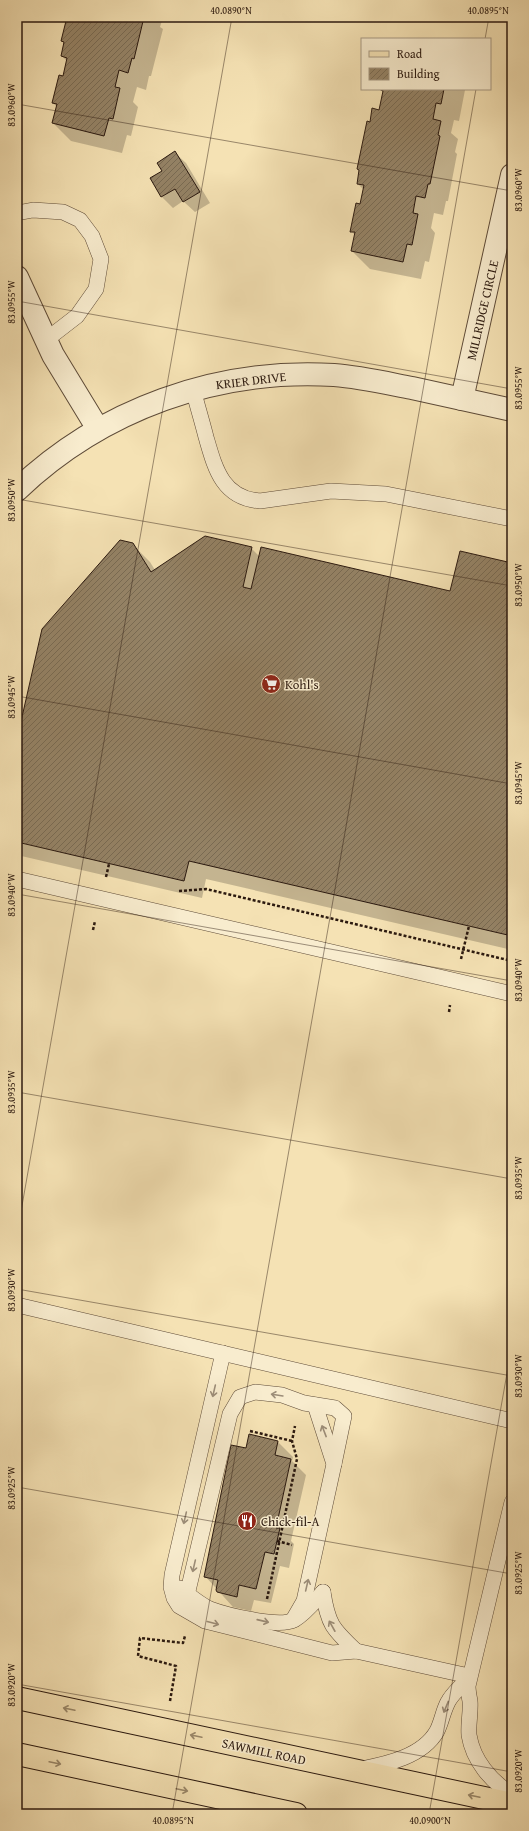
<svg xmlns="http://www.w3.org/2000/svg" width="529" height="1831" font-family="'Gentium Book Plus',serif">
	<style>
		.shadow { fill: #0003 }
		.building { fill: url(#building-hatch); stroke: #2b190f }
		.lines { fill: none; stroke-linecap: round; stroke-linejoin: round }
		.service-casing { stroke: #5e4b38; stroke-width: 16 }
		.minor-casing { stroke: #5e4b38; stroke-width: 24 }
		.primary-casing { stroke: #2b190f; stroke-width: 24 }
		.path { stroke: #2b190f; stroke-width: 2.5; stroke-dasharray: 3 2; stroke-linecap: butt }
		.service { stroke: #f8ecce; stroke-width: 15 }
		.minor { stroke: #f8ecce; stroke-width: 22 }
		.primary { stroke: #f5e2b4; stroke-width: 22 }
		.oneway { stroke: #9c8d78 }
		.oneway2 { stroke: #9a886a }
		.ticks { fill: none; stroke: #2b190f; stroke-width: 1; stroke-opacity: 0.45 }
		.labels { text-anchor: middle; stroke-width: 3; stroke-linejoin: round; paint-order: stroke }
		.street-label { font-size: 13px; fill: #2b190f; stroke: #f8ecce }
		.poi-label { font-size: 13px; fill: #2b190f; stroke: #f8ecce; text-anchor: start }
		.neatline { fill: none; stroke: #2b190f; stroke-width: 1.5 }
		.ticks-label { font-size: 10px; text-anchor: middle; fill: #2b190f }
	</style>
	<defs>
		<pattern id="building-hatch" width="6" height="6" patternUnits="userSpaceOnUse"><rect width="6" height="6" fill="#948265"/><path d="M-1 1l2-2M0 6l6-6M5 7l2-2" fill="none" stroke="#796a52"/></pattern>
	</defs>
	<rect width="100%" height="100%" fill="#f5e2b4"/>
	<filter id="stains"><feTurbulence type="fractalNoise" baseFrequency=".005" numOctaves="4"/><feColorMatrix values="0 0 0 0 .2 0 0 0 0 .09 0 0 0 0 .02 0 0 0 .5 -.17"/></filter>
	<radialGradient id="worn" r=".72"><stop offset=".6" stop-color="#630" stop-opacity="0"/><stop offset="1" stop-color="#630" stop-opacity=".3"/></radialGradient>
	<g class="shadow">
		<polygon points="68,17 163,17 160,27 163,29 151,76 149,76 146,90 137,87 133,102 138,107 131,136 127,135 122,153 71,141 53,123 57,107 53,103 64,77 68,62 62,56 64,43 62,41"/>
		<polygon points="380,89 464,89 465,90 459,121 454,120 451,133 458,139 455,152 457,154 448,201 446,201 443,215 434,213 431,228 435,233 429,262 425,261 421,279 370,269 352,251 355,235 351,231 361,205 364,190 358,184 370,123 380,111 384,93"/>
		<polygon points="175,153 186,163 210,203 195,212 183,201 173,208 162,197 151,179 164,171"/>
		<polygon points="132,544 150,562 155,570 251,548 259,556 451,592 512,564 512,950 206,879 202,898 17,855 17,743"/>
		<polygon points="250,1435 278,1442 293,1457 292,1461 306,1475 291,1541 294,1544 289,1568 280,1566 271,1603 254,1600 251,1611 233,1607 205,1576"/>
	</g>
	<g class="building">
		<polygon points="67,17 144,17 134,59 132,58 128,73 119,70 115,87 120,88 113,119 109,118 104,136 52,123 57,104 52,103 59,75 63,76 67,58 61,56 64,42 61,41"/>
		<polygon points="379,89 444,89 441,104 436,103 433,119 441,121 438,135 440,136 430,184 428,184 425,198 416,196 413,213 418,214 412,245 407,244 403,262 351,251 355,232 350,232 356,203 360,204 364,185 357,184 359,170 357,169 367,121 370,122 372,108 379,110 383,91"/>
		<polygon points="175,151 200,192 183,202 175,189 161,197 150,178 162,171 157,163"/>
		<polygon points="205,536 252,547 243,587 251,589 261,547 450,591 460,551 512,563 512,936 189,861 184,881 17,842 17,739 42,629 120,540 133,543 151,572"/>
		<polygon points="249,1434 278,1441 275,1455 291,1459 276,1528 280,1528 274,1554 265,1552 256,1589 239,1585 237,1597 217,1592 216,1590 218,1580 204,1577 231,1445 246,1448"/>
	</g>
	<g class="lines">
		<defs>
			<g id="service">
				<polyline points="17,213 33,210 63,212 80,220 92,236 101,259 96,289 77,316 46,340"/>
				<path d="M 193,389 C 197,405 202,421 206,437 C 215,468 222,498 260,501 L 331,491 L 386,494 L 512,519"/>
				<polyline points="17,879 512,994"/>
				<polyline points="17,1305 512,1421"/>
				<polyline points="223,1353 172,1575 171,1587 174,1598 179,1606 205,1621 332,1653 356,1651 469,1676"/>
				<path d="M 512,1502 L 468,1686 C 468,1691 469,1696 470,1701 C 471,1712 468,1724 469,1735 C 473,1760 491,1782 512,1794"/>
				<path d="M 180,1588 C 189,1595 199,1604 210,1609 C 226,1615 279,1628 294,1620 C 306,1613 314,1602 323,1592"/>
				<path d="M 323,1592 C 328,1625 333,1629 356,1651"/>
				<polyline points="187,1595 230,1414 240,1397 255,1392 282,1395 304,1403 335,1408 344,1416 334,1464"/>
				<polyline points="293,1620 304,1601 334,1464 315,1405"/>
				<path d="M 361,1769 C 388,1764 423,1756 437,1731 C 442,1721 443,1711 448,1702 C 453,1692 463,1686 469,1676"/>
			</g>
			<g id="minor">
				<polyline points="17,277 53,355 98,429"/>
				<polyline points="462,399 512,175"/>
				<path d="M 17,490 C 102,409 217,368 334,375 C 360,377 386,383 412,388 C 445,395 479,403 512,410"/>
			</g>
			<g id="primary">
				<polyline points="17,1698 512,1804"/>
				<polyline points="17,1754 296,1814"/>
			</g>
		</defs>
		<use href="#service" class="service-casing"/>
		<use href="#minor" class="minor-casing"/>
		<use href="#primary" class="primary-casing"/>
		<g class="path">
			<polyline points="106,877 109,864"/>
			<polyline points="179,891 206,889 512,961"/>
			<polyline points="93,930 95,921"/>
			<polyline points="461,959 469,926"/>
			<polyline points="449,1012 450,1005"/>
			<polyline points="250,1431 292,1441"/>
			<polyline points="277,1541 292,1545"/>
			<polyline points="267,1599 297,1459 292,1441 295,1426"/>
			<polyline points="170,1701 176,1666 138,1656 140,1638 183,1643 185,1636"/>
		</g>
		<use href="#service" class="service"/>
		<use href="#minor" class="minor"/>
		<use href="#primary" class="primary"/>
	</g>
	<defs><path id="oneway-shaft" d="M-6 0H5M1.5-3L5.5 0L1.5 3" fill="none" stroke-width="1.6" stroke-linecap="round" stroke-linejoin="round"/></defs>
	<g class="oneway">
		<use href="#oneway-shaft" transform="translate(214 1391) rotate(103)"/>
		<use href="#oneway-shaft" transform="translate(277 1395) rotate(-171)"/>
		<use href="#oneway-shaft" transform="translate(324 1431) rotate(-111)"/>
		<use href="#oneway-shaft" transform="translate(185 1518) rotate(103)"/>
		<use href="#oneway-shaft" transform="translate(194 1566) rotate(103)"/>
		<use href="#oneway-shaft" transform="translate(307 1585) rotate(-77)"/>
		<use href="#oneway-shaft" transform="translate(263 1621) rotate(13)"/>
		<use href="#oneway-shaft" transform="translate(213 1623) rotate(15)"/>
		<use href="#oneway-shaft" transform="translate(332 1626) rotate(-119)"/>
		<use href="#oneway-shaft" transform="translate(446 1707) rotate(112)"/>
	</g>
	<g class="oneway2">
		<use href="#oneway-shaft" transform="translate(69 1709) rotate(-168)"/>
		<use href="#oneway-shaft" transform="translate(196 1736) rotate(-168)"/>
		<use href="#oneway-shaft" transform="translate(55 1763) rotate(12)"/>
		<use href="#oneway-shaft" transform="translate(182 1790) rotate(12)"/>
		<use href="#oneway-shaft" transform="translate(474 1796) rotate(-168)"/>
	</g>
	<path class="ticks" d="M 485,39 L 489,17M 17,104 L 512,191M 17,301 L 512,389M 17,499 L 512,586M 17,696 L 512,784M 17,894 L 512,981M 17,1092 L 512,1179M 17,1234 L 232,17M 17,1289 L 512,1376M 17,1487 L 512,1574M 17,1684 L 512,1772M 172,1814 L 476,89M 429,1814 L 512,1345"/>
	<defs>
		<symbol id="supermarket-disc" viewBox="-11 -11 22 22"><circle r="9.5" fill="#8f2418" stroke="#f8ecce"/><path d="M-6-5.5h2.5l.6 2H6L4.5 2H-2.5L-4.4-4H-6ZM-1.5 3.2a1.3 1.3 0 1 0 .1 0ZM3 3.2a1.3 1.3 0 1 0 .1 0Z" fill="#fff"/></symbol>
		<symbol id="restaurant-disc" viewBox="-11 -11 22 22"><circle r="9.5" fill="#8f2418" stroke="#f8ecce"/><path d="M-5-6h1v4h1v-4h1v4h1v-4h1v5L-1.5 .5V6h-2V.5L-5-1ZM5-6V6H3V1.5H1.5Q1.5-4 5-6Z" fill="#fff"/></symbol>
	</defs>
	<g fill-rule="evenodd">
		<use href="#supermarket-disc" x="260" y="673" width="22" height="22"/>
		<use href="#restaurant-disc" x="236" y="1510" width="22" height="22"/>
	</g>
	<g class="labels">
		<g class="street-label">
			<text transform="translate(482 310) rotate(-77)" y="5">MILLRIDGE CIRCLE</text>
			<text transform="translate(251 380) rotate(-7)" y="5">KRIER DRIVE</text>
			<text transform="translate(264 1751) rotate(12)" y="5">SAWMILL ROAD</text>
		</g>
		<g class="poi-label">
			<text x="285" y="689">Kohl's</text>
			<text x="261" y="1526">Chick-fil-A</text>
		</g>
	</g>
	<rect width="529" height="1831" fill="none" stroke="#f5e2b4" stroke-width="44"/>
	<rect x="361" y="38" width="130" height="52" fill="#f8ecce" stroke="#a69882"/>
	<rect x="369" y="51" width="20" height="6" fill="#f5e2b4" stroke="#a69882"/>
	<text x="397" y="58" font-size="12" fill="#2b190f">Road</text>
	<rect x="369" y="68" width="20" height="12" fill="url(#building-hatch)" stroke="#a69882"/>
	<text x="397" y="78" font-size="12" fill="#2b190f">Building</text>
	<rect x="22" y="22" width="485" height="1787" class="neatline"/>
	<g class="ticks-label">
		<text x="231" y="14">40.0890°N</text>
		<text x="488" y="14">40.0895°N</text>
		<text transform="translate(11 105) rotate(-90)" y="4">83.0960°W</text>
		<text transform="translate(518 190) rotate(-90)" y="4">83.0960°W</text>
		<text transform="translate(11 302) rotate(-90)" y="4">83.0955°W</text>
		<text transform="translate(518 388) rotate(-90)" y="4">83.0955°W</text>
		<text transform="translate(11 500) rotate(-90)" y="4">83.0950°W</text>
		<text transform="translate(518 585) rotate(-90)" y="4">83.0950°W</text>
		<text transform="translate(11 697) rotate(-90)" y="4">83.0945°W</text>
		<text transform="translate(518 783) rotate(-90)" y="4">83.0945°W</text>
		<text transform="translate(11 895) rotate(-90)" y="4">83.0940°W</text>
		<text transform="translate(518 980) rotate(-90)" y="4">83.0940°W</text>
		<text transform="translate(11 1092) rotate(-90)" y="4">83.0935°W</text>
		<text transform="translate(518 1178) rotate(-90)" y="4">83.0935°W</text>
		<text transform="translate(11 1290) rotate(-90)" y="4">83.0930°W</text>
		<text transform="translate(518 1376) rotate(-90)" y="4">83.0930°W</text>
		<text transform="translate(11 1488) rotate(-90)" y="4">83.0925°W</text>
		<text transform="translate(518 1573) rotate(-90)" y="4">83.0925°W</text>
		<text transform="translate(11 1685) rotate(-90)" y="4">83.0920°W</text>
		<text transform="translate(518 1771) rotate(-90)" y="4">83.0920°W</text>
		<text x="173" y="1824">40.0895°N</text>
		<text x="430" y="1824">40.0900°N</text>
	</g>
	<rect width="100%" height="100%" filter="url(#stains)"/>
	<rect width="100%" height="100%" fill="url(#worn)"/>
</svg>
